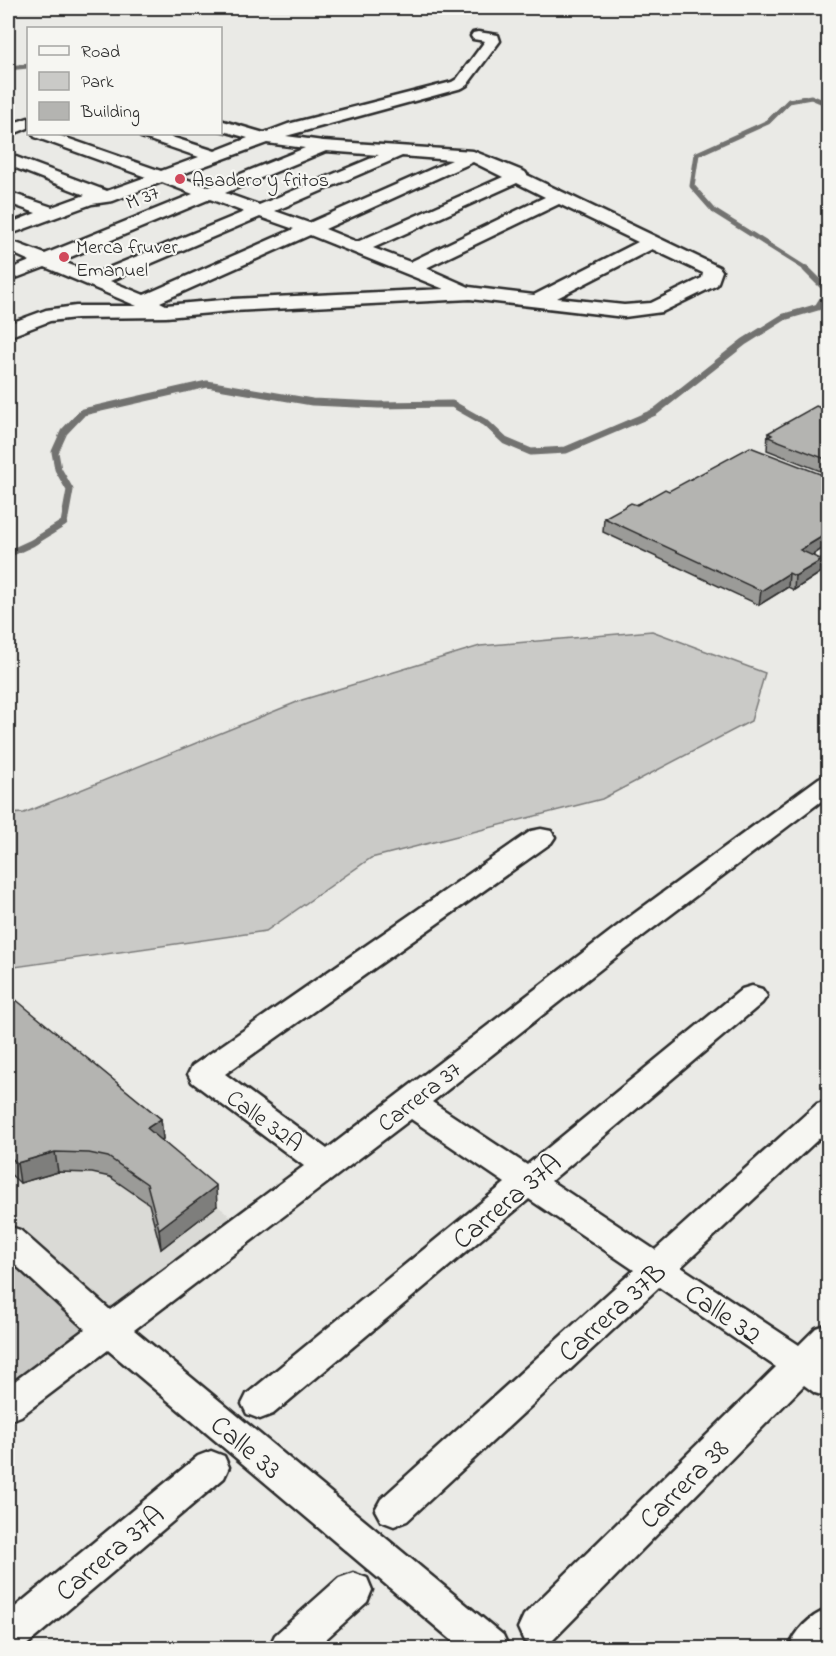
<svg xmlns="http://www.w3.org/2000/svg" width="836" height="1656" font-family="'Indie Flower',sans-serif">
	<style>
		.built { fill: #dadad6 }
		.green { fill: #cacac7; stroke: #7a7a79; stroke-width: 1.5 }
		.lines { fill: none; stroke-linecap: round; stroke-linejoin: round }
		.stream-far1 { stroke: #727270; stroke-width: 5 }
		.stream { stroke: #727270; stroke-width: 7 }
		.minor-casing { stroke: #2b2b2b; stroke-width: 5 }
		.minor { fill: #f6f6f2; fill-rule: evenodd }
		.wall { fill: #9b9b98; stroke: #2b2b2b; stroke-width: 1.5 }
		.shaded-wall { fill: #7e7e7c; stroke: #2b2b2b; stroke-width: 1.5 }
		.building { fill: #b4b4b1; stroke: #2b2b2b; stroke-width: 1.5 }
		.poi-dot { fill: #d1495b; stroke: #f6f6f2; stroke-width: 2 }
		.labels { text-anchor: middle; stroke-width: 4.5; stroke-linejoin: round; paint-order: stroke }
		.far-poi-label { font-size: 20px; fill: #2b2b2b; stroke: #f6f6f2; text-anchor: start }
		.far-street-label { font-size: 20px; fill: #2b2b2b; stroke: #f6f6f2 }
		.street-label { font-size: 24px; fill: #2b2b2b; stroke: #f6f6f2 }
		.near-street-label { font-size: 28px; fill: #2b2b2b; stroke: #f6f6f2 }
	</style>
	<rect width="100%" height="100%" fill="#eaeae6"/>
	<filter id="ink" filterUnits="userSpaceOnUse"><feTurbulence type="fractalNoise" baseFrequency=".0167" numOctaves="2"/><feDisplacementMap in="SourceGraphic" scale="12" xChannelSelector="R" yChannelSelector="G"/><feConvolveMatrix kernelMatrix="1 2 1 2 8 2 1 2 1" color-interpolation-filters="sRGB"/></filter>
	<g filter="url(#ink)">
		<polygon class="built" points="8,1016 149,1148 243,1227 108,1329 8,1239"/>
		<g class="green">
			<polygon points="652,631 765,673 751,721 602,799 371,858 266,931 8,968 8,814 24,813 302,700 480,646"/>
			<polygon points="8,1239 108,1329 8,1406"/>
		</g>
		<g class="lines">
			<g class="stream-far1">
				<polyline points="8,68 28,66"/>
				<polyline points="808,270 714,211 692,186 697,154 768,122 789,101 811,97 828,104"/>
			</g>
			<polyline class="stream" points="8,554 32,543 64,523 70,490 58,469 55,452 64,432 83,412 207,384 312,402 379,405 452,404 486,423 505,441 531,452 566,450 655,412 744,342 784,317 818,307 828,291 806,269"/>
			<defs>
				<g id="minor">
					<path d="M 478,32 L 498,35 L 500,41 L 467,85 L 462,88 L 286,136 L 323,141 L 473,151 L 525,172 L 527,175 L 719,267 L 722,271 L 717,285 L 662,312 L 624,317 L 470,299 L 233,311 L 166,317 L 76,318 L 50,321 L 8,337 L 8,324 L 46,310 L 76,306 L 137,306 L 45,267 L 8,281 L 8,270 L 30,261 L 8,251 L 8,240 L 45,254 L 193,194 L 162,182 L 113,201 L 92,204 L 8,235 L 8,224 L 36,213 L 8,203 L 8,192 L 52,207 L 85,195 L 8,165 L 8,154 L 107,191 L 146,177 L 35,137 L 33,134 L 55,134 L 161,171 L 199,157 L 141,137 L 139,134 L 162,134 L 215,151 L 248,138 L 220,130 L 220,120 L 264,133 L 288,124 L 452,82 L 457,79 L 485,41 L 473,39 L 471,36 L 473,33 ZM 267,143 L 305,148 L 209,187 L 177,176 ZM 326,151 L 379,155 L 259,205 L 225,193 ZM 402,156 L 452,160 L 309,223 L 275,211 ZM 473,162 L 503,177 L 357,242 L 325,229 ZM 517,183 L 545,197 L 410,262 L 373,248 ZM 210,199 L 244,212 L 94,274 L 61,261 ZM 559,204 L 638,242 L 534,295 L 469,287 L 426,268 ZM 260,217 L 294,229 L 144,295 L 110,281 ZM 310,235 L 444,289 L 233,299 L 166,305 L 160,302 ZM 652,249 L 703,273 L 702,278 L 651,303 L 624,305 L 557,298 Z"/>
					<polygon points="28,118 28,128 8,136 8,125"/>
					<polygon points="828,776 828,796 644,935 432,1102 527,1165 742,989 752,986 762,989 767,996 762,1003 551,1181 655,1250 817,1104 828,1101 828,1130 681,1267 799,1345 816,1328 828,1324 828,1360 826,1363 828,1365 828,1397 815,1393 804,1385 552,1641 538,1646 524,1641 518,1628 524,1615 776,1367 659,1287 407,1521 394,1526 381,1521 375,1510 381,1499 634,1270 529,1199 273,1414 260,1419 247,1414 242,1404 247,1394 505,1183 411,1119 134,1330 503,1635 509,1648 461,1648 108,1350 21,1416 8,1421 8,1386 85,1329 8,1258 8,1226 20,1230 110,1310 304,1166 192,1082 188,1074 192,1066 531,831 541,829 551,831 555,837 551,843 225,1074 327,1149 624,921 819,778"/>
					<polygon points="211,1451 224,1456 229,1467 224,1478 23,1648 8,1648 8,1613 198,1456"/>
					<polygon points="353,1573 367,1578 372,1590 367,1602 316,1648 269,1648 275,1635 339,1578"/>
					<path d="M 828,1609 L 828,1648 L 789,1648 C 796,1630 810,1616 828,1609 Z"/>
				</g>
			</defs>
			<use href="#minor" class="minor-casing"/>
			<use href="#minor" class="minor"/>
		</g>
		<g class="wall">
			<polygon points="828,411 828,474 767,450 768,433"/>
			<polygon points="669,491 828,545 812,555 822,560 820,573 794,590 788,587 759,605 603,532 604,518"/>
			<polygon points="8,995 161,1119 163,1139 161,1140 217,1206 161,1249 149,1204 110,1177 92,1173 58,1172 20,1183 8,1172"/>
		</g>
		<g class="shaded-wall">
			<polygon points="828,533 828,545 799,564 800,550"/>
			<polygon points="822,560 820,573 794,590 795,576"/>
			<polygon points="789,573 788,587 759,605 761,591"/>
			<polygon points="161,1119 163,1139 149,1148 147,1128"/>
			<polygon points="55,1152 58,1172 20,1183 17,1163"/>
			<polygon points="216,1186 217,1206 161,1249 159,1229"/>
		</g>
		<g class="building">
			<polygon points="816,406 828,411 828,460 768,437 772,435 768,433"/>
			<polygon points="750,447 828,477 828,533 800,550 822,560 795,576 789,573 761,591 604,518 631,503 637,505 665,489 669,491"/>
			<polygon points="9,994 161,1119 147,1128 216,1186 159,1229 147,1184 108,1157 89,1153 55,1152 17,1163 8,1155 8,995"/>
		</g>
	</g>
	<g class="poi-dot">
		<circle cx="180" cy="179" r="6"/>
		<circle cx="64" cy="257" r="6"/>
	</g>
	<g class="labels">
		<g class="far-poi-label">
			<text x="192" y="186">Asadero y fritos</text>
			<text x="76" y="253">Merca fruver<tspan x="76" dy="23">Emanuel</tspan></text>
		</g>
		<g class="far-street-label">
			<text transform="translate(142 197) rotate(-22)" y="7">M 37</text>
		</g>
		<g class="street-label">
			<text transform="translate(419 1096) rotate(-38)" y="8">Carrera 37</text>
			<text transform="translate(265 1120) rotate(36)" y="8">Calle 32A</text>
		</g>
		<g class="near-street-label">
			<text transform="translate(506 1200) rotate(-40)" y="10">Carrera 37A</text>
			<text transform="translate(611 1311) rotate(-42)" y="10">Carrera 37B</text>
			<text transform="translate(724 1313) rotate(34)" y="10">Calle 32</text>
			<text transform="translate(247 1446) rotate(40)" y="10">Calle 33</text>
			<text transform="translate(683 1483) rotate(-45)" y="10">Carrera 38</text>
			<text transform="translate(109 1552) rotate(-40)" y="10">Carrera 37A</text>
		</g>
	</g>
	<rect width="836" height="1656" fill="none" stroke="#f6f6f2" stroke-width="30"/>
	<rect x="15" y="15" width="806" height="1626" fill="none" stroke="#2b2b2b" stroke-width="2" filter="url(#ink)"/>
	<rect x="27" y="27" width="195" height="108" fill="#f6f6f2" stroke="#a5a5a2" stroke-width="1.5"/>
	<rect x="39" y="46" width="30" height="9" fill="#f6f6f2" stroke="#a5a5a2" stroke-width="1.5"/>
	<text x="81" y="57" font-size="18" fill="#2b2b2b">Road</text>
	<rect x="39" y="72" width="30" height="18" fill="#cacac7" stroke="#a5a5a2" stroke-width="1.5"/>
	<text x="81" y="87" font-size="18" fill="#2b2b2b">Park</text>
	<rect x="39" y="102" width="30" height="18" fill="#b4b4b1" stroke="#a5a5a2" stroke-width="1.5"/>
	<text x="81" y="117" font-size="18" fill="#2b2b2b">Building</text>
</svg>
